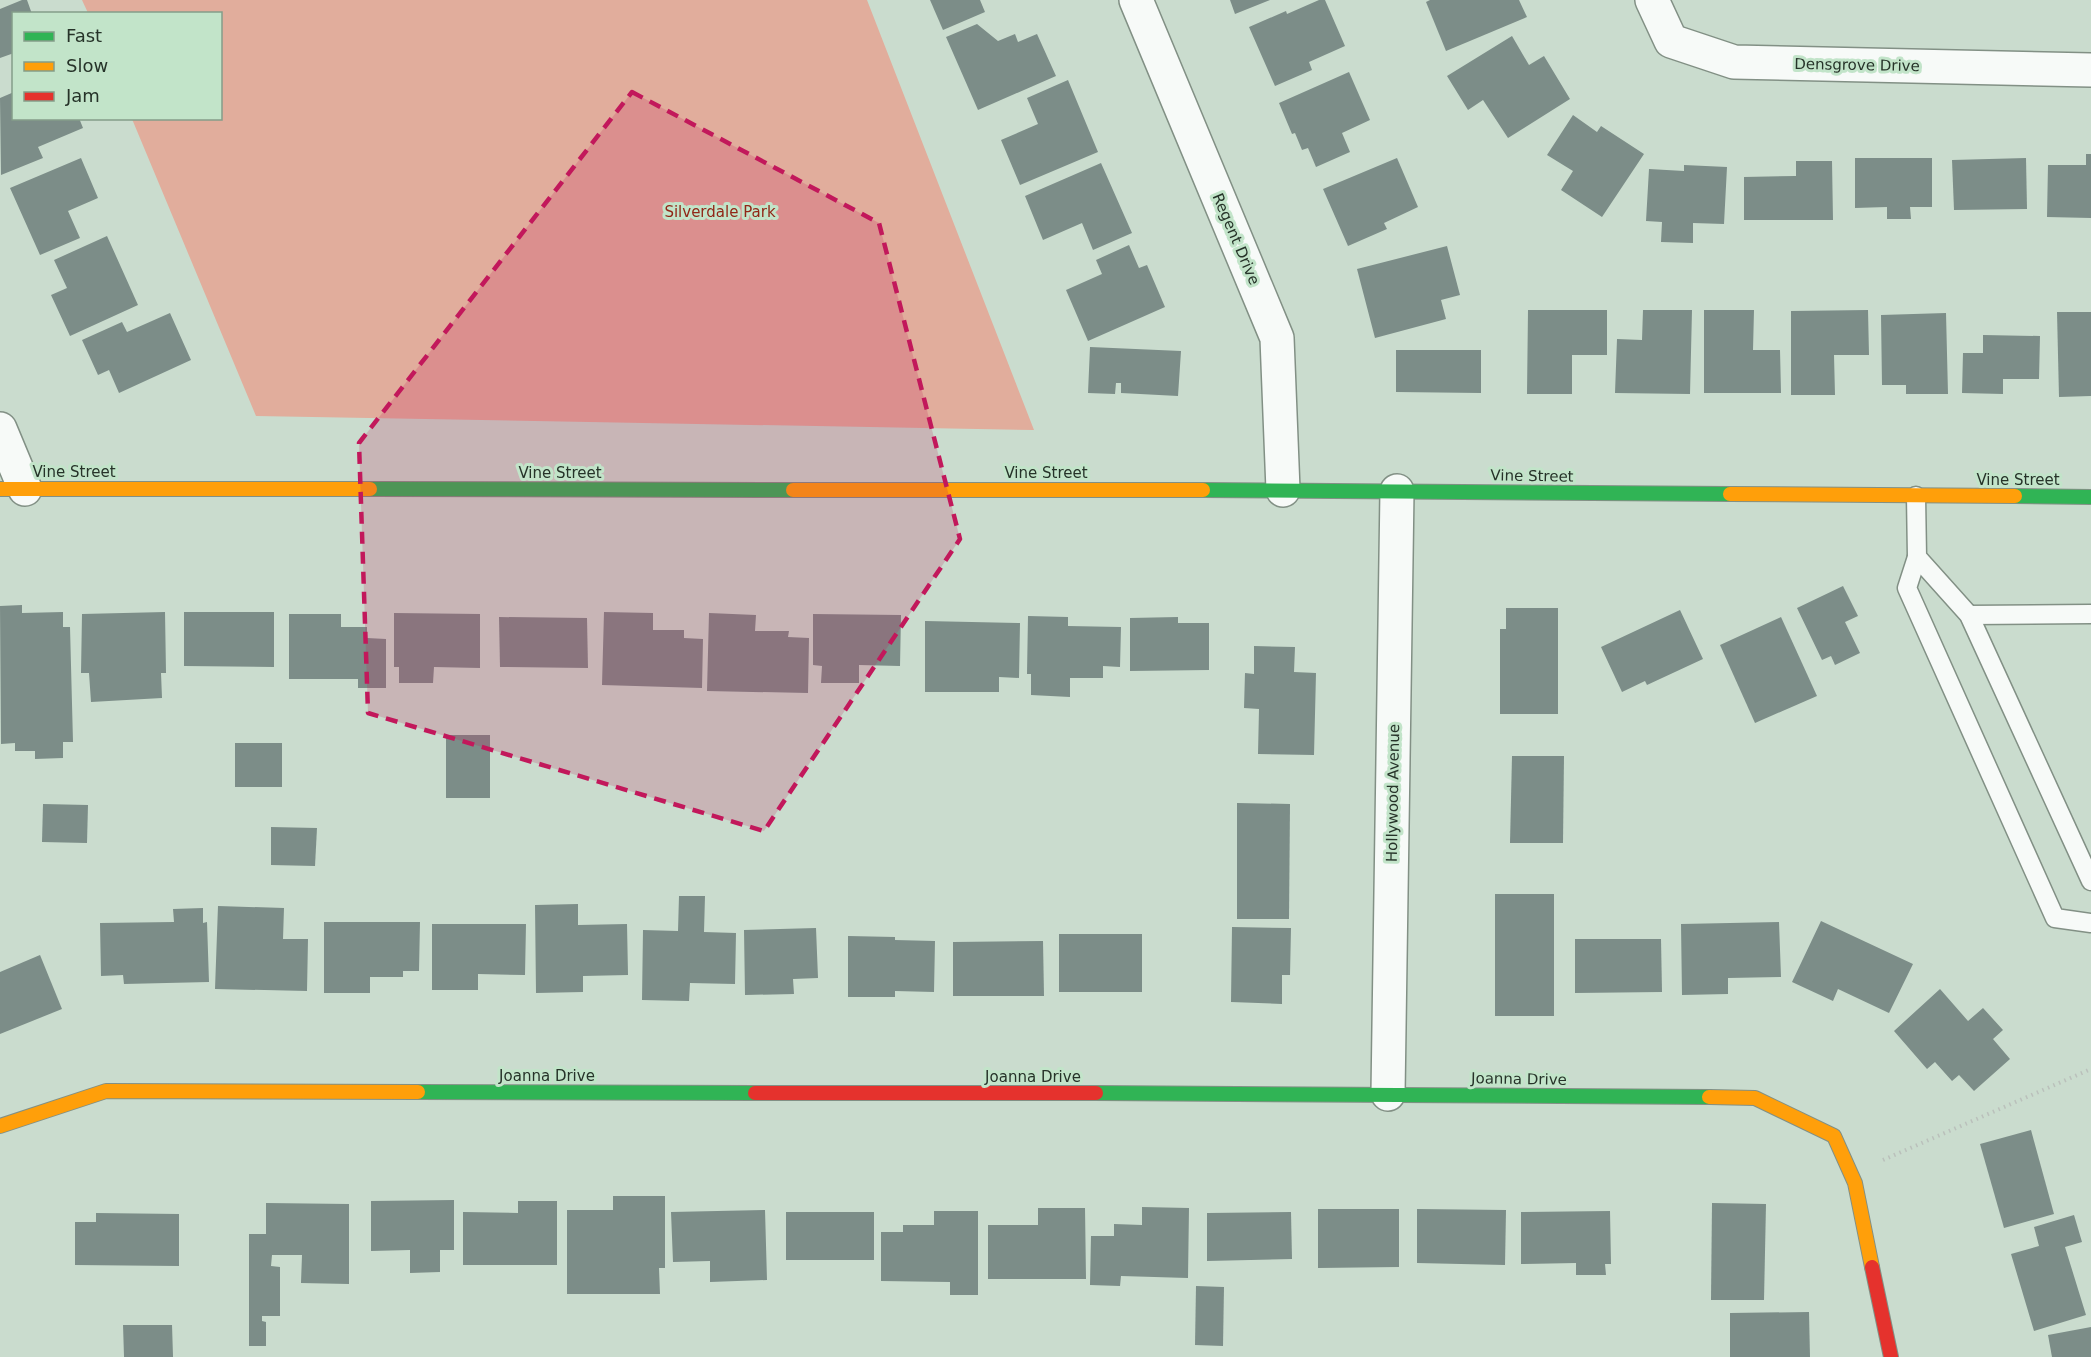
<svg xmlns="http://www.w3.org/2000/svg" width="2091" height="1357" font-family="'DejaVu Sans',sans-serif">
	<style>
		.green { fill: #e1ad9c }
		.building { fill: #7c8d88 }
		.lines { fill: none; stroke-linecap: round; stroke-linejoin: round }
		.lane-casing { stroke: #829085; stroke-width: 21 }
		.street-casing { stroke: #829085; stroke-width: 36 }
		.fast-casing { stroke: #829085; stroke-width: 16 }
		.slow-casing { stroke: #829085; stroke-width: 16 }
		.jam-casing { stroke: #829085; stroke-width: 16 }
		.path { stroke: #bac0bb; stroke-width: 4; stroke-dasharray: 1.5 4.5; stroke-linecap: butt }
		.lane { stroke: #f7faf8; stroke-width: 18 }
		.street { stroke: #f7faf8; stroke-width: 33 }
		.fast { stroke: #30b455; stroke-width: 14 }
		.slow { stroke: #ff9f0a; stroke-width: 14 }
		.jam { stroke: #e5322d; stroke-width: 14 }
		.marked { fill: #c2185b; fill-opacity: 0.2; stroke: #c2185b; stroke-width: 4.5; stroke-dasharray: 12 8; stroke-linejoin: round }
		.labels { text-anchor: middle; stroke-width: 6; stroke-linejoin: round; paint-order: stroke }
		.street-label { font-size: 15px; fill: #263329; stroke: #c2e4c9 }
		.park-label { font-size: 15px; fill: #912617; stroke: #c2e4c9 }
	</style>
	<rect width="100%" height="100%" fill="#cadcce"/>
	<polygon class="green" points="82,0 867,0 1034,430 256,416 132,119 220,118 220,14 88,13"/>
	<g class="building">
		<polygon points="22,0 27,0 32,14 14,14 14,53 0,58 0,9"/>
		<polygon points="930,0 980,0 985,12 943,30"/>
		<polygon points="1230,0 1270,0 1235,14"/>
		<polygon points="1319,0 1325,0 1345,46 1309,62 1312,70 1275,86 1249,27 1286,11 1287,14"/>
		<polygon points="1430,0 1519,0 1527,17 1446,51 1426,2"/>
		<polygon points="977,24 998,41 1015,34 1018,42 1037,34 1056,76 978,110 946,37"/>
		<polygon points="1512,36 1529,65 1544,56 1570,99 1508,138 1483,100 1468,110 1447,76"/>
		<polygon points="1349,72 1370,120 1342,133 1350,152 1316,167 1308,148 1302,150 1295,133 1292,134 1279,103"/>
		<polygon points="1068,80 1098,152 1020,185 1001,140 1038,124 1027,98"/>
		<polygon points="14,92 14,118 79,118 83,128 38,147 43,158 1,175 0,98"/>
		<polygon points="1573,115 1597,132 1601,126 1644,154 1602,217 1561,190 1573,171 1547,155"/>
		<polygon points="2086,154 2091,154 2091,218 2047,217 2048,165 2086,165"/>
		<polygon points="81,158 98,198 68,211 80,238 40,255 10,188"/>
		<polygon points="1397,158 1418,207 1384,223 1387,229 1348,246 1323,189"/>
		<polygon points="1855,158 1932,158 1932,207 1910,207 1911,219 1887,219 1887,207 1855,208"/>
		<polygon points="2026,158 2027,209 1954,210 1952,160"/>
		<polygon points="1796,161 1832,161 1833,220 1744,220 1744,177 1796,176"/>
		<polygon points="1101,163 1132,233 1093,250 1082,223 1043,240 1025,196"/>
		<polygon points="1684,165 1727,167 1724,224 1693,223 1693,243 1661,242 1662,222 1646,221 1649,169 1684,171"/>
		<polygon points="107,236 138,305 70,336 51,295 67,288 54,260"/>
		<polygon points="1129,245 1139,268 1147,265 1165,307 1088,341 1066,290 1102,274 1096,260"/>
		<polygon points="1447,246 1460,295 1441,300 1446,319 1375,338 1357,269"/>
		<polygon points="1528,310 1607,310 1607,355 1572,355 1572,394 1527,394"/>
		<polygon points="1643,310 1692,310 1690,394 1615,393 1617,339 1642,340"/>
		<polygon points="1704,310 1754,310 1753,350 1780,350 1781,393 1704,393"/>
		<polygon points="1868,310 1869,355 1834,355 1835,395 1791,395 1791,311"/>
		<polygon points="2057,312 2091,312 2091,396 2059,397"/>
		<polygon points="170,313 191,360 119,393 109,370 98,375 82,340 122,322 127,332"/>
		<polygon points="1946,313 1948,394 1906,394 1906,385 1882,385 1881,315"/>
		<polygon points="1983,335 2040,336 2039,379 2003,379 2003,394 1962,393 1963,353 1983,353"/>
		<polygon points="1090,347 1181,351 1178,396 1121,393 1121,383 1116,383 1115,394 1088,393"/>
		<polygon points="1396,350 1481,350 1481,393 1396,392"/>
		<polygon points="1843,586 1858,616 1845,622 1860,653 1835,665 1831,656 1822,660 1797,608"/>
		<polygon points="22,605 22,613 63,612 63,627 70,627 73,742 63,742 63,758 35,759 35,751 15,751 15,743 1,744 0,606"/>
		<polygon points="1506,608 1558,608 1558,714 1500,714 1500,629 1506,629"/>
		<polygon points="1680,610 1703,659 1647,685 1645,681 1622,692 1601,647"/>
		<polygon points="165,612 166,673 161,673 162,698 91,702 89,673 81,673 82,614"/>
		<polygon points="184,612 274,612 274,667 184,666"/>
		<polygon points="604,612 653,613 653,630 684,630 684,638 703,639 702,688 602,685"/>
		<polygon points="394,613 480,614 480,668 434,667 433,683 399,683 399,667 394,667"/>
		<polygon points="709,613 756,615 755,631 789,631 788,637 809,638 808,693 707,691"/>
		<polygon points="289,614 341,614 341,627 367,627 367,638 386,639 386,688 358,688 358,679 289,679"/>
		<polygon points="813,614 901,615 900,666 859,665 859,683 821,683 822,666 813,665"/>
		<polygon points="1028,616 1068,617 1068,626 1121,627 1120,667 1103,666 1103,678 1070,678 1070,697 1031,695 1031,674 1027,674"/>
		<polygon points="499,617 587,618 588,668 500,667"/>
		<polygon points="1178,617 1178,623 1209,623 1209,670 1130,671 1130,618"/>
		<polygon points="1781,617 1817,696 1755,723 1720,645"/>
		<polygon points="925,621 1020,623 1019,678 999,677 999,692 925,692"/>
		<polygon points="1254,646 1295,647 1294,672 1316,673 1314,755 1258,754 1259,709 1244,708 1245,673 1254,674"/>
		<rect x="446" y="735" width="44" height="63"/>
		<rect x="235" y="743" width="47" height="44"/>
		<polygon points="1512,756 1564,756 1563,843 1510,843"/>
		<polygon points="1237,803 1290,804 1289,919 1237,919"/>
		<polygon points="43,804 88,805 87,843 42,842"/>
		<polygon points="271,827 317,828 315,866 271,865"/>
		<rect x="1495" y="894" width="59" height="122"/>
		<polygon points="679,896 705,896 704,932 736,933 735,984 690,983 689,1001 642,1000 643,930 678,931"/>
		<polygon points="578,904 578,925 627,924 628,975 583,976 583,992 536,993 535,905"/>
		<polygon points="218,906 284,908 283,939 308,939 307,991 215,989"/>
		<polygon points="203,908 203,923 207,922 209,982 124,984 123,975 101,976 100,923 174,922 173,909"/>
		<polygon points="1821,921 1913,964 1889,1013 1838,989 1833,1001 1792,982"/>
		<polygon points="324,922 420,922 419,971 403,971 403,977 370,977 370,993 324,993"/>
		<polygon points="1779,922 1781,977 1728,978 1728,994 1682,995 1681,924"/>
		<polygon points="432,924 526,924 525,975 478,974 478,990 432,990"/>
		<polygon points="1232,927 1291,928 1290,975 1282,975 1282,1004 1231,1002"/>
		<polygon points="816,928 818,978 793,979 794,994 745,995 744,930"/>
		<rect x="1059" y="934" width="83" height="58"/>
		<polygon points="848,936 895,937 895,940 935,941 934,992 895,991 895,997 848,997"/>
		<polygon points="1575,939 1661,939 1662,992 1575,993"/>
		<polygon points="1043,941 1044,996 953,996 953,942"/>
		<polygon points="40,955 62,1009 0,1034 0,972"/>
		<polygon points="1940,989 1968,1021 1983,1008 2003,1030 1993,1039 2010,1059 1974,1091 1959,1075 1952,1081 1935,1062 1927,1069 1894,1031"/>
		<polygon points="2031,1130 2054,1214 2004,1228 1980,1144"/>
		<polygon points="613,1196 665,1196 665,1268 659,1268 660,1294 567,1294 567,1210 613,1210"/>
		<polygon points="454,1200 454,1250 440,1250 440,1272 410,1273 410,1250 371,1251 371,1201"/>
		<polygon points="518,1201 557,1201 557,1265 463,1265 463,1212 518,1213"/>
		<polygon points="266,1203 349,1204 349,1284 301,1283 302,1255 272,1255 271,1266 280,1267 280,1316 262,1316 262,1321 266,1322 266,1346 249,1346 249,1234 266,1234"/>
		<polygon points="1712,1203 1766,1204 1764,1300 1711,1300"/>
		<polygon points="1142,1207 1189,1208 1188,1278 1121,1276 1120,1286 1090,1285 1091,1236 1114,1236 1114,1224 1142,1225"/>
		<polygon points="1038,1208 1085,1208 1086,1279 988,1279 988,1225 1038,1225"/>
		<polygon points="1318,1209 1399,1209 1399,1267 1318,1268"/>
		<polygon points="1417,1209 1506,1210 1505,1265 1417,1263"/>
		<polygon points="765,1210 767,1280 710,1282 710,1261 673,1262 671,1212"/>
		<polygon points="934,1211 978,1211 978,1295 950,1295 950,1282 881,1281 881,1232 903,1232 903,1225 934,1225"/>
		<polygon points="1610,1211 1611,1264 1605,1264 1606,1275 1576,1275 1576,1263 1521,1264 1521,1212"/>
		<rect x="786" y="1212" width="88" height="48"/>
		<polygon points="1291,1212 1292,1259 1207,1261 1207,1213"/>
		<polygon points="96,1213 179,1214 179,1266 75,1265 75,1222 96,1222"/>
		<polygon points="2074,1215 2082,1242 2065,1247 2086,1315 2034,1331 2011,1254 2039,1246 2034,1227"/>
		<polygon points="1196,1286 1224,1287 1223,1346 1195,1345"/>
		<polygon points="1809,1312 1810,1357 1730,1357 1730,1313"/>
		<polygon points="123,1325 172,1325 173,1357 124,1357"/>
		<polygon points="2091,1327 2091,1357 2052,1357 2048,1335"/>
	</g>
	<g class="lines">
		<defs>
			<g id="lane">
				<polyline points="1916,496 1917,557 1969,615 2091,881"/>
				<polyline points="1917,557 1907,588 2055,918 2091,923"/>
				<polyline points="1969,615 2091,614"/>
			</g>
			<g id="street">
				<polyline points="1136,0 1277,338 1283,490"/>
				<polyline points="1652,0 1671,41 1734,62 2091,70"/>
				<polyline points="0,429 25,489"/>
				<polyline points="1388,1094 1397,491"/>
			</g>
			<g id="fast">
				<polyline points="370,489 793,490"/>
				<polyline points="1203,490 1730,494"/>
				<polyline points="2015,496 2091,497"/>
				<polyline points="418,1092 755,1093"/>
				<polyline points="1096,1093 1709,1097"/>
			</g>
			<g id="slow">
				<polyline points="0,489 370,489"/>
				<polyline points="793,490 1203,490"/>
				<polyline points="1730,494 2015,496"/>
				<polyline points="1709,1097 1755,1098 1834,1136 1855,1183 1872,1267"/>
				<polyline points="0,1126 106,1091 418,1092"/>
			</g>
			<g id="jam">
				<polyline points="755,1093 1096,1093"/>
				<polyline points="1872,1267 1891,1357"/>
			</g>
		</defs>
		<use href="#lane" class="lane-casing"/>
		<use href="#street" class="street-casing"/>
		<use href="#fast" class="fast-casing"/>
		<use href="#slow" class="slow-casing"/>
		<use href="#jam" class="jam-casing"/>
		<polyline class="path" points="1883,1160 2091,1069"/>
		<use href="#lane" class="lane"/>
		<use href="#street" class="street"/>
		<use href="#fast" class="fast"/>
		<use href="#slow" class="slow"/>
		<use href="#jam" class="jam"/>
	</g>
	<path class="marked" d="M 632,92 L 879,223 L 960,539 L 764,831 L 368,713 L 359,443 Z"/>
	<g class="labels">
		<g class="street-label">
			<text transform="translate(1857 65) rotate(1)" y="5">Densgrove Drive</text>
			<text transform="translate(1236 239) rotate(67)" y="5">Regent Drive</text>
			<text x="74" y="477">Vine Street</text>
			<text x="560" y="478">Vine Street</text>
			<text x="1046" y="478">Vine Street</text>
			<text transform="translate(1532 476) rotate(1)" y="5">Vine Street</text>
			<text x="2018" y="485">Vine Street</text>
			<text transform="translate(1393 793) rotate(-89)" y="5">Hollywood Avenue</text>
			<text x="547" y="1081">Joanna Drive</text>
			<text x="1033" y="1082">Joanna Drive</text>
			<text transform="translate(1519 1079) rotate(1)" y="5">Joanna Drive</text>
		</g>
		<g class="park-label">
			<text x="720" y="217">Silverdale Park</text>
		</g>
	</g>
	<rect x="12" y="12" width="210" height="108" fill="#c2e4c9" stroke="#849d89" stroke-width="1.5"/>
	<rect x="24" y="32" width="30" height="9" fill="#30b455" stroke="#849d89" stroke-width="1.5"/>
	<text x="66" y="42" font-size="18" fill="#263329">Fast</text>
	<rect x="24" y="62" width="30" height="9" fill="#ff9f0a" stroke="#849d89" stroke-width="1.5"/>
	<text x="66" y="72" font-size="18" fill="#263329">Slow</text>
	<rect x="24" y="92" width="30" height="9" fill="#e5322d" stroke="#849d89" stroke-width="1.5"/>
	<text x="66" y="102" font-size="18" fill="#263329">Jam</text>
</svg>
